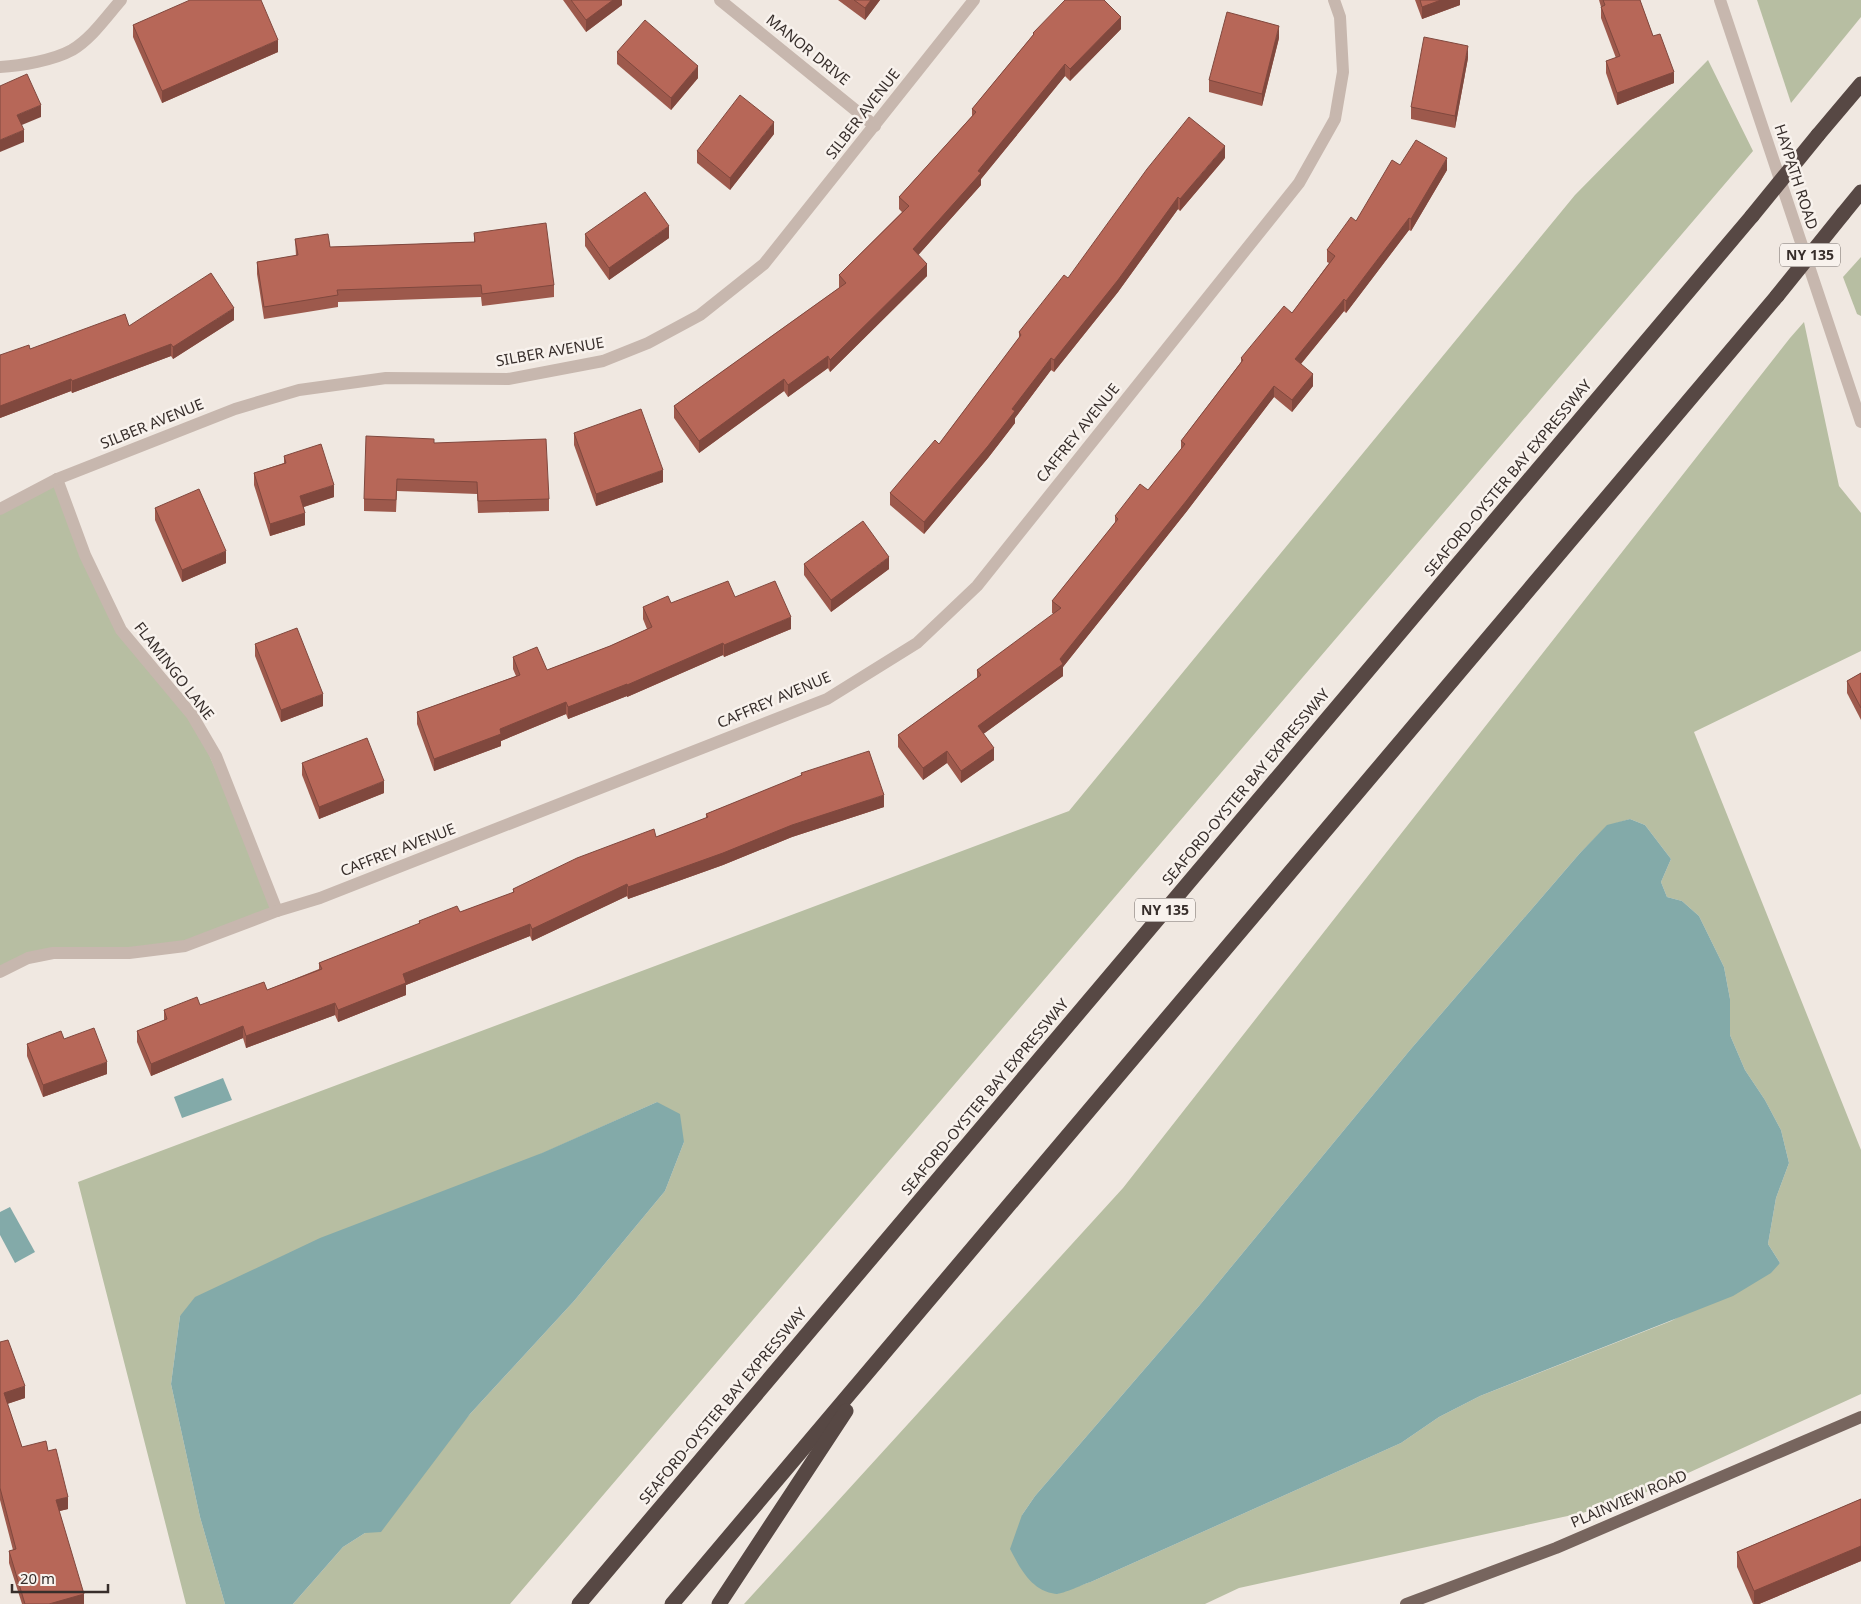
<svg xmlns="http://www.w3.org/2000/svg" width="1861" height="1604" font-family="'Noto Sans',sans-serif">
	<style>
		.green { fill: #b7bea2; fill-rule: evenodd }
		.water { fill: #83aaa9 }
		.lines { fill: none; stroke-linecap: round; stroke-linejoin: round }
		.minor { stroke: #c7b7ae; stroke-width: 12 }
		.major { stroke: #77655e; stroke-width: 12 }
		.highway { stroke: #574844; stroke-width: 15 }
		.highway-bridge { stroke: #574844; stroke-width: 15 }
		.wall { fill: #9d594c }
		.shaded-wall { fill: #80483e }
		.building { fill: #b76758; stroke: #80483e }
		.labels { text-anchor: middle; stroke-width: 5; stroke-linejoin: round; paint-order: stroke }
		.shield { fill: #f8f2ed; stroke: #716965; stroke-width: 1 }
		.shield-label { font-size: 14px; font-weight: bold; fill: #372e2b }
		.street-label { font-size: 15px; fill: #372e2b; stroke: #f8f2ed }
	</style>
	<rect width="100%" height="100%" fill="#f0e8e1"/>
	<g class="green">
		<polygon points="1757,0 1861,0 1861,17 1791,103"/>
		<polygon points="1708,60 1753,151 510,1604 293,1604 343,1547 365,1533 470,1414 574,1301 665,1191 684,1142 657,1102 180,1316 171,1384 200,1517 225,1604 186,1604 78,1182 1069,811 1575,195"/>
		<polygon points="1861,257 1861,316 1857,314 1843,277"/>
		<path d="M 1804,322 L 1839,486 L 1861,513 L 1861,651 L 1694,732 L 1861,1150 L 1861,1394 L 1618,1505 L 1239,1588 L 1205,1604 L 744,1604 L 1123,1188 L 1790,338 ZM 1630,819 L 1645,825 L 1671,859 L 1661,882 L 1667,897 L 1682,901 L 1699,916 L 1724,967 L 1730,999 L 1730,1035 L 1745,1070 L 1765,1100 L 1781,1130 L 1789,1163 L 1776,1198 L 1768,1244 L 1780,1263 L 1671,1321 L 1480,1396 L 1439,1417 L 1401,1443 L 1093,1581 L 1056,1594 L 1022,1515 L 1035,1496 L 1199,1306 L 1410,1050 L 1580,853 L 1607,826 Z"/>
		<polygon points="57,479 121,630 192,715 277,911 185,946 53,953 0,972 0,509"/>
	</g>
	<g class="water">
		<path d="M 1630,819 L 1645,825 L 1671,859 L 1661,882 L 1667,897 L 1682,901 L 1699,916 L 1724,967 L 1730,999 L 1730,1035 L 1745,1070 L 1765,1100 L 1781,1130 L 1789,1163 L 1776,1198 L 1768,1244 L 1780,1263 L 1771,1273 L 1733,1296 L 1480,1396 L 1439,1417 L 1401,1443 L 1093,1581 C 1084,1584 1063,1594 1056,1594 C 1031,1591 1020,1568 1010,1549 L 1022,1515 L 1035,1496 L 1199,1306 L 1410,1050 L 1580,853 L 1607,825 Z"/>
		<polygon points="223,1078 232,1100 182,1118 174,1097"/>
		<polygon points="657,1102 680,1114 684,1142 665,1191 574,1301 470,1414 381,1532 365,1533 343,1547 293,1604 225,1604 200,1517 171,1384 180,1316 195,1297 320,1238 542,1153"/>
		<polygon points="10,1207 35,1252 15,1263 0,1235 0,1212"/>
	</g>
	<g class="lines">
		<g class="minor">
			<polyline points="720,0 875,126"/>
			<polyline points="1720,0 1861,422"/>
			<path d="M 0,67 C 21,66 54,60 72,50 C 92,38 106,17 121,0"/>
			<polyline points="57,479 85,555 121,630 192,715 216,756 277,911"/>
			<polyline points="0,509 57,479 235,409 299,390 386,378 508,379 603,361 648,343 700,315 764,264 974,0"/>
			<polyline points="0,972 28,958 53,953 129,953 185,946 277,911 320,898 827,699 917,643 977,586 1299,183 1335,119 1343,72 1340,17 1334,0"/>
		</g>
		<polyline class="major" points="1406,1604 1556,1548 1861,1417"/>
		<g class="highway">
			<polyline points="1818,135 1861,84"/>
			<polyline points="1843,214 1861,192"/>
			<polyline points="579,1604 1752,216"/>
			<polyline points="672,1604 1777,296"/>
			<polyline points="719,1604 846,1411"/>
		</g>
		<g class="highway-bridge">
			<polyline points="1752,216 1818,135"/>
			<polyline points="1777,296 1843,214"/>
		</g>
	</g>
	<g class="wall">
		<polygon points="563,0 622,0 622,5 586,32"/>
		<polygon points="838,0 880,0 865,20"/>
		<polygon points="1415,0 1460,0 1460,5 1422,19"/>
		<polygon points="1599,0 1640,0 1653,36 1674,83 1617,105 1606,73 1606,61 1616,58 1601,18 1601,7"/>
		<polygon points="133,25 278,52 162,103 133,37"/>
		<polygon points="1121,29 1070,81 1065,76 981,179 981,185 918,255 927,276 830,372 828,368 788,397 784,391 699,453 674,418 674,406 839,288 839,275 902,212 899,209 899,197 972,116 972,109 1033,35 1033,33"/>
		<polygon points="1279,38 1262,106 1209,92 1209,80"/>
		<polygon points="617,52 698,78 671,110 617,64"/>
		<polygon points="1468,58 1455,128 1411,119 1411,107"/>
		<polygon points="774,134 730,190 697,163 697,151"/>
		<polygon points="1225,158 1180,211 1178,209 1118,292 1054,372 1051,370 1015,418 1015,423 988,458 924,534 890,505 890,493 939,444 1019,338 1019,332 1068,278"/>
		<polygon points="1400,165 1447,170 1411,231 1409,230 1346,313 1344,311 1301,364 1313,386 1292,412 1274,397 1187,511 1063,667 1063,676 983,734 994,760 961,783 947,763 923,780 898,747 898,735 977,678 977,670 1054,614 1052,613 1052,601 1115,523 1115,516 1148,490 1181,449 1181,441 1241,362 1241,358 1292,313 1329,263 1327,262 1327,250 1356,221"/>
		<polygon points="474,233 554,285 554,297 482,306 481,297 338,302 338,307 264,319 257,274 257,262 296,256 295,239 330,247 474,242"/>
		<polygon points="585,234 669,238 609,280 585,246"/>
		<polygon points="234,320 173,359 171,356 72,393 71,391 0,418 0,355 30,349 129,326"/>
		<polygon points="574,433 663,482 596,506 574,445"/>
		<polygon points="434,443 549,499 549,511 478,513 477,494 397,491 396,512 364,511 364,499"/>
		<polygon points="284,456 334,497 304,507 305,525 270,536 254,485 254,473 284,463"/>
		<polygon points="155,508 226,563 182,582 155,520"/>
		<polygon points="804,564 889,569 831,612 804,575"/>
		<polygon points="735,597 791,629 724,657 723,655 627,697 627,696 568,719 566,714 501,741 501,746 434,771 417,724 417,712 516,676 513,669 513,657 547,670 610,646 647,629 643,619 643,607"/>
		<polygon points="255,644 323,706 281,722 255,656"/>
		<polygon points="1861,673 1861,720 1847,693 1847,681"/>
		<polygon points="302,763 384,793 319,819 302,775"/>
		<polygon points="801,773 884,807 792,837 723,865 628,899 627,896 532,941 530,936 406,985 406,995 338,1022 335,1015 246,1048 243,1038 151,1076 137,1042 137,1031 164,1020 164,1010 200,1005 267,990 319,969 319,963 419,924 419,921 460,912 513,893 513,889 656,837 706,818 706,814 801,776"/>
		<polygon points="64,1039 107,1074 43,1097 27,1056 27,1044"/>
		<polygon points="0,1342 25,1398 7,1404 22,1447 48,1451 68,1509 59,1511 84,1604 22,1604 9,1563 9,1551 13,1550 0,1500"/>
		<polygon points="1861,1499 1861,1561 1759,1604 1753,1604 1737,1567 1737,1552"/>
	</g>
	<g class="shaded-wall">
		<polygon points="613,0 622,0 622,5 586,32 586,20"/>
		<polygon points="871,0 880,0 865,20 865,8"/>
		<polygon points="1441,0 1460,0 1460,5 1422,19 1422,7"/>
		<polygon points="1121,17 1121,29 1070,81 1070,69"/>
		<polygon points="1279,26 1279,38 1262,106 1262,94"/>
		<polygon points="278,40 278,52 162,103 162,91"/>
		<polygon points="1468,46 1468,58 1455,128 1455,116"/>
		<polygon points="1065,64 1065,76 981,179 981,185 913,261 913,249"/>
		<polygon points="698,66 698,78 671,110 671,98"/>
		<polygon points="1674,72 1674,83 1617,105 1617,93"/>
		<polygon points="41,105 41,117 17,127 17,115"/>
		<polygon points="774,122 774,134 730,190 730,178"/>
		<polygon points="24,130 24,142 0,152 0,140"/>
		<polygon points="1225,146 1225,158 1180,211 1180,199"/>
		<polygon points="1447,158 1447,170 1411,231 1411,219"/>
		<polygon points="1178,197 1178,209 1118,292 1054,372 1054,360"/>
		<polygon points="1409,218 1409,230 1346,313 1346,301"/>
		<polygon points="669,226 669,238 609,280 609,268"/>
		<polygon points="927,264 927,276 830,372 830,360"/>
		<polygon points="1344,299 1344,311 1295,371 1295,359"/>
		<polygon points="234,308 234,320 173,359 173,347"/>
		<polygon points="171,344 171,356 72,393 72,381"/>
		<polygon points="828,356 828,368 788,397 788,385"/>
		<polygon points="1051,358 1051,370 1015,418 1015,423 988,458 924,534 924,522"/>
		<polygon points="1313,374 1313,386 1292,412 1292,400"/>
		<polygon points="71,379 71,391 0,418 0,406"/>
		<polygon points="784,379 784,391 699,453 699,441"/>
		<polygon points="1274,386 1274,397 1187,511 1063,667 1063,676 978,738 978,726 1060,659"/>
		<polygon points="663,470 663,482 596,506 596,494"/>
		<polygon points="334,485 334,497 300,508 300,496"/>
		<polygon points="305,513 305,525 270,536 270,524"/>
		<polygon points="226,551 226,563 182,582 182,570"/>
		<polygon points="889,557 889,569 831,612 831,600"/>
		<polygon points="791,617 791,629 724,657 724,645"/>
		<polygon points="723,643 723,655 627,697 627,685"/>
		<polygon points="627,684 627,696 568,719 568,707"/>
		<polygon points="323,694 323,706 281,722 281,710"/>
		<polygon points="566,702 566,714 501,741 501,746 434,771 434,759 500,729"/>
		<polygon points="994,748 994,760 961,783 961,771"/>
		<polygon points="947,751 947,763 923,780 923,768"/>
		<polygon points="384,781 384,793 319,819 319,807"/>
		<polygon points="884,795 884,807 792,837 723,865 628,899 628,887 792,825"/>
		<polygon points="627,884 627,896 532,941 532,929"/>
		<polygon points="530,924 530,936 406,985 406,995 338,1022 338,1010 403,974"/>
		<polygon points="335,1003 335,1015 246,1048 246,1036"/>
		<polygon points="243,1026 243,1038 151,1076 151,1064"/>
		<polygon points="107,1062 107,1074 43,1097 43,1085"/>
		<polygon points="25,1386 25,1398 4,1405 4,1393"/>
		<polygon points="68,1497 68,1509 56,1512 56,1500"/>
		<polygon points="1861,1546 1861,1561 1759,1604 1754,1604 1754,1591"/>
		<polygon points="84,1594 84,1604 49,1604"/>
	</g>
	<g class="building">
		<polygon points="190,0 261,0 278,40 162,91 133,25"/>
		<polygon points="571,0 613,0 586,20"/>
		<polygon points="854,0 871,0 865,8"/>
		<polygon points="1065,0 1104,0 1121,17 1070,69 1065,64 978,171 981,173 913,249 927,264 830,360 828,356 788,385 784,379 699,441 674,406 846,283 839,275 909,206 899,197 976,112 972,109 1034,34 1033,33"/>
		<polygon points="1420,0 1441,0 1422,7"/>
		<polygon points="1603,0 1640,0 1653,36 1660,34 1674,72 1617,93 1606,61 1620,56 1601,7 1605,5"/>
		<polygon points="1227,12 1279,26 1262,94 1209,80"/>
		<polygon points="645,20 698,66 671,98 617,52"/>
		<polygon points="1424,37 1468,46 1455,116 1411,107"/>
		<polygon points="27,74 41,105 17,115 24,130 0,140 0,86"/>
		<polygon points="740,95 774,122 730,178 697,151"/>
		<polygon points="1189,117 1225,146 1180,199 1178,197 1118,280 1054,360 1051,358 1012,409 1015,411 988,446 924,522 890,493 935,440 939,444 1021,335 1019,332 1064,275 1068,278 1147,169"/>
		<polygon points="1416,140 1447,158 1411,219 1409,218 1346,301 1344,299 1295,359 1313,374 1292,400 1274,386 1187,500 1060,659 1063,664 978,726 994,748 961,771 947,751 923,768 898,735 981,675 977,670 1061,608 1052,601 1118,519 1115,516 1140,484 1148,490 1185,444 1181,441 1243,360 1241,358 1284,306 1292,313 1335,256 1327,250 1351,217 1356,221 1392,160 1400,165"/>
		<polygon points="645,192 669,226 609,268 585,234"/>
		<polygon points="546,223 554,285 482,294 481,285 337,290 338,295 264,307 257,262 298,255 295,239 328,234 330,247 475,242 474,233"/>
		<polygon points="211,273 234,308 173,347 171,344 72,381 71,379 0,406 0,355 29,345 30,349 125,314 129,326"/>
		<polygon points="641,409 663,470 596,494 574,433"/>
		<polygon points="366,436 434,439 434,443 546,439 549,499 478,501 477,482 397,479 396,500 364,499"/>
		<polygon points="321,444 334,485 300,496 305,513 270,524 254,473 286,463 284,456"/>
		<polygon points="199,489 226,551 182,570 155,508"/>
		<polygon points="863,521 889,557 831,600 804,564"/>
		<polygon points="728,581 735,597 775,581 791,617 724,645 723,643 627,685 627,684 568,707 566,702 500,729 501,734 434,759 417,712 520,675 513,657 537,647 547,670 610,646 652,627 643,607 668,596 671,603"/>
		<polygon points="297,628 323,694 281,710 255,644"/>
		<polygon points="1861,673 1861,708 1847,681"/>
		<polygon points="367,738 384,781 319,807 302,763"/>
		<polygon points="869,751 884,795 792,825 723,853 628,887 627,884 532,929 530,924 403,974 406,983 338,1010 335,1003 246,1036 243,1026 151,1064 137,1031 167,1019 164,1010 197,997 200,1005 264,982 267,990 322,969 319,963 420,923 419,921 457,906 460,912 514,892 513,889 577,858 654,829 656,837 708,817 706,814 802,775 801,773"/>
		<polygon points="94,1028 107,1062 43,1085 27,1044 61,1031 64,1039"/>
		<polygon points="8,1340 25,1386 4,1393 22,1447 46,1441 48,1451 56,1449 68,1497 56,1500 84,1594 49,1604 25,1604 9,1551 16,1549 0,1488 0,1342"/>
		<polygon points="1861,1499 1861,1546 1754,1591 1737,1552"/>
	</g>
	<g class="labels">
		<g class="shield">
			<rect x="1780" y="243.5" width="60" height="23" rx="4"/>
			<rect x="1135" y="898.5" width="60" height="23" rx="4"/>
		</g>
		<g class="shield-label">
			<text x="1810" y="260">NY 135</text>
			<text x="1165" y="915">NY 135</text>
		</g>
		<g class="street-label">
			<text transform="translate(808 50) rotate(39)" y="5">MANOR DRIVE</text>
			<text transform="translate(863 114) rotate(-52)" y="5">SILBER AVENUE</text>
			<text transform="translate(1796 177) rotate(72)" y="5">HAYPATH ROAD</text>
			<text transform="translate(550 352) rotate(-10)" y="5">SILBER AVENUE</text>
			<text transform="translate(152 424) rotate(-22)" y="5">SILBER AVENUE</text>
			<text transform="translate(1078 433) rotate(-51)" y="5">CAFFREY AVENUE</text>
			<text transform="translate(1508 478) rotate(-50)" y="5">SEAFORD-OYSTER BAY EXPRESSWAY</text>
			<text transform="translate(174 671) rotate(52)" y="5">FLAMINGO LANE</text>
			<text transform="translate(774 700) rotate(-23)" y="5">CAFFREY AVENUE</text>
			<text transform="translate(1246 787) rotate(-50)" y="5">SEAFORD-OYSTER BAY EXPRESSWAY</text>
			<text transform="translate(398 850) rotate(-21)" y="5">CAFFREY AVENUE</text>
			<text transform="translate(985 1097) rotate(-50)" y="5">SEAFORD-OYSTER BAY EXPRESSWAY</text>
			<text transform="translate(723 1406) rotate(-50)" y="5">SEAFORD-OYSTER BAY EXPRESSWAY</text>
			<text transform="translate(1629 1499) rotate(-23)" y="5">PLAINVIEW ROAD</text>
		</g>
	</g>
	<path d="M12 1584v8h96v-8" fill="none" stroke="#372e2b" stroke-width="2.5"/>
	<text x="20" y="1584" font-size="15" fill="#372e2b" stroke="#f8f2ed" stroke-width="4" paint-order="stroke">20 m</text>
</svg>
